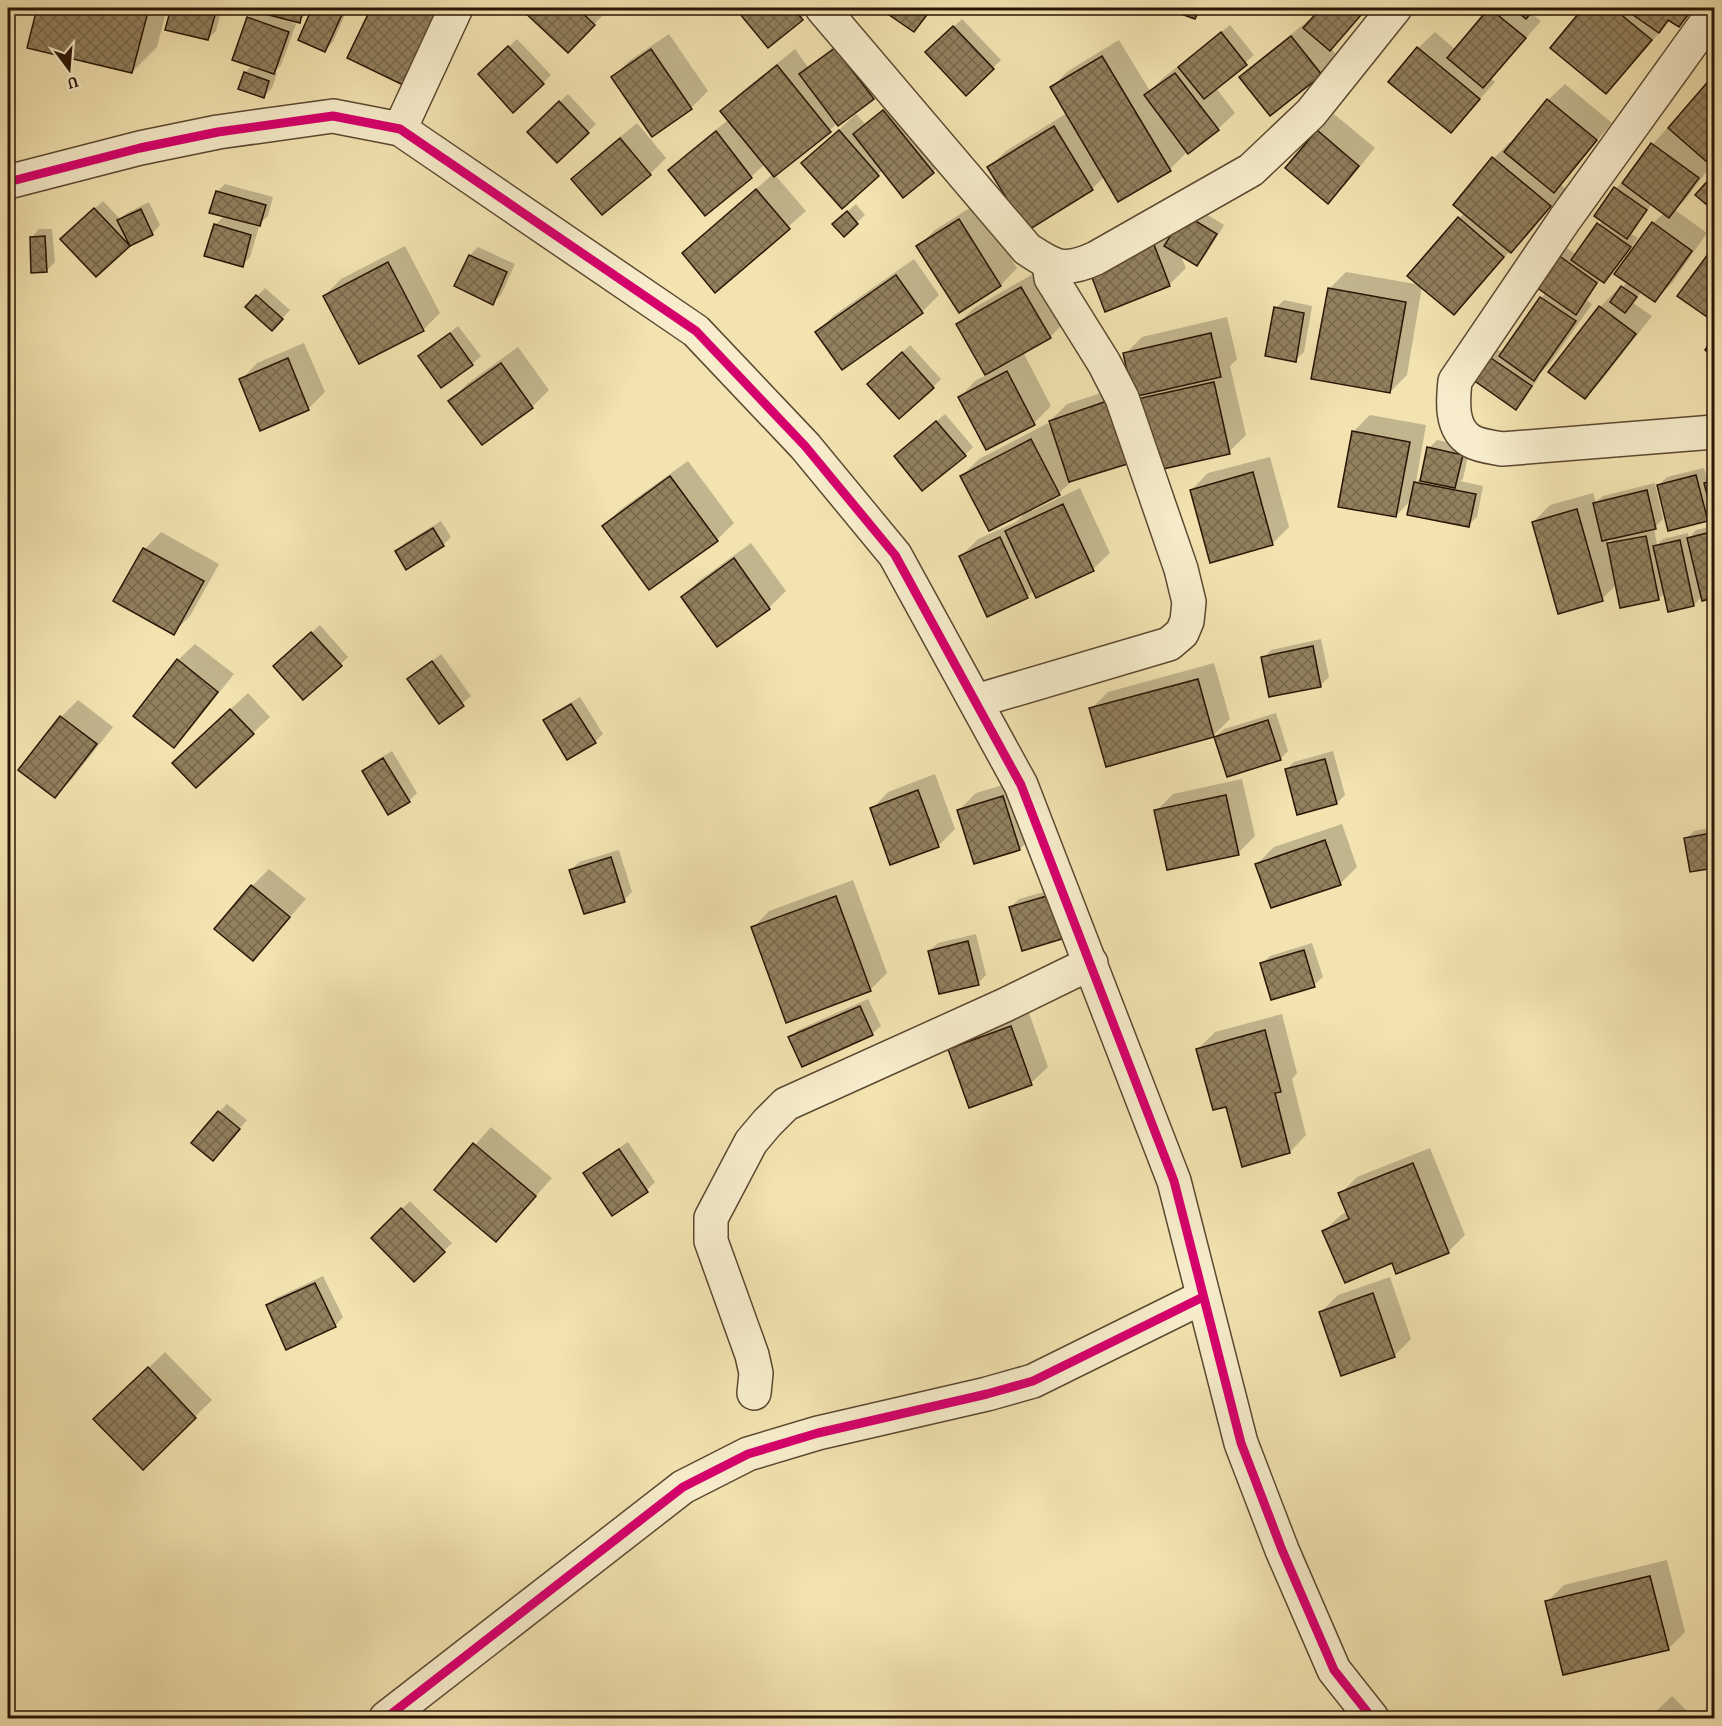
<svg xmlns="http://www.w3.org/2000/svg" width="1722" height="1726" font-family="Alegreya,serif">
	<style>
		.shadow { fill: #0003; fill-rule: evenodd }
		.building { fill: url(#building-cross-hatch); stroke: #2a1505; stroke-width: 1.5 }
		.lines { fill: none; stroke-linecap: round; stroke-linejoin: round }
		.street-casing { stroke: #5c4830; stroke-width: 36 }
		.street { stroke: #f7edcc; stroke-width: 33 }
		.cycleway-casing { stroke: #f7edcc; stroke-width: 13 }
		.cycleway { stroke: #d6006c; stroke-width: 9 }
	</style>
	<defs>
		<pattern id="building-cross-hatch" width="8" height="8" patternUnits="userSpaceOnUse" patternTransform="scale(1.5)"><rect width="8" height="8" fill="#92805e"/><path d="M0 0l8 8M0 8l8-8" fill="none" stroke="#77684c"/></pattern>
	</defs>
	<rect width="100%" height="100%" fill="#f2e3b1"/>
	<filter id="stains"><feTurbulence type="fractalNoise" baseFrequency=".00333" numOctaves="4"/><feColorMatrix values="0 0 0 0 .2 0 0 0 0 .09 0 0 0 0 .02 0 0 0 .5 -.17"/></filter>
	<radialGradient id="worn" r=".72"><stop offset=".6" stop-color="#630" stop-opacity="0"/><stop offset="1" stop-color="#630" stop-opacity=".3"/></radialGradient>
	<g class="shadow">
		<polygon points="8,8 15,8 8,30"/>
		<polygon points="38,8 167,8 157,47 132,72 29,47"/>
		<polygon points="172,8 222,8 216,31 208,39 167,29"/>
		<polygon points="246,8 309,8 308,13 299,21 284,17 284,19 296,24 281,65 274,72 277,73 272,88 264,96 245,73 252,65 248,18 257,10"/>
		<polygon points="314,8 348,8 333,42 325,50 300,39"/>
		<polygon points="373,8 448,8 349,57"/>
		<polygon points="522,8 610,8 568,51"/>
		<polygon points="737,8 814,8 768,46"/>
		<polygon points="881,8 935,8 914,30"/>
		<polygon points="1169,8 1205,8 1195,17"/>
		<polygon points="1323,8 1367,8 1331,48 1338,57 1321,73 1270,114 1241,77 1258,61 1309,20 1310,22"/>
		<polygon points="1491,8 1535,8 1530,12 1541,21 1491,78 1495,82 1451,131 1418,48 1435,32 1456,50"/>
		<polygon points="1585,8 1696,8 1679,26 1671,20 1606,92 1552,48"/>
		<polygon points="962,19 1001,60 966,94 935,44"/>
		<polygon points="1230,25 1254,55 1216,88 1235,113 1218,129 1188,151 1170,169 1119,200 1105,176 1092,189 989,167 1006,151 1067,113 1051,88 1068,71 1119,40 1150,91 1163,78"/>
		<polygon points="852,32 890,81 873,97 838,123 775,175 806,211 715,291 684,253 773,174 765,164 751,177 705,214 670,170 687,153 728,120 722,111 738,95 795,49 808,67"/>
		<polygon points="669,34 708,91 691,108 653,134 613,77 629,61"/>
		<polygon points="517,39 551,75 543,83 488,66"/>
		<polygon points="1714,76 1714,166 1712,164 1685,200 1675,210 1707,233 1672,283 1655,300 1642,291 1633,303 1652,316 1601,381 1585,398 1600,307 1617,290 1619,292 1628,281 1653,223 1664,213 1652,204 1630,233 1638,238 1612,273 1604,281 1601,279 1586,300 1592,304 1551,362 1537,376 1539,377 1524,400 1516,408 1471,377 1494,347 1503,353 1546,292 1559,256 1567,248 1577,255 1603,220 1596,216 1616,188 1624,181 1653,144"/>
		<polygon points="1565,84 1612,123 1560,184 1566,189 1528,234 1510,251 1454,313 1422,286 1407,375 1390,392 1329,289 1346,272 1421,285 1459,218 1465,213 1493,159 1510,142 1512,144 1548,100"/>
		<polygon points="568,94 596,124 588,132 529,132"/>
		<polygon points="900,95 950,155 933,172 883,170 842,207 803,163 856,114 865,124"/>
		<polygon points="1334,114 1375,148 1345,185 1328,202 1318,131"/>
		<polygon points="637,123 666,158 651,173 620,137"/>
		<polygon points="618,139 648,175 573,179 590,162"/>
		<polygon points="1714,176 1714,206 1713,208 1698,195"/>
		<polygon points="225,184 273,197 268,216 259,224 252,223 251,225 259,227 250,257 242,265 215,225 225,215 217,192"/>
		<polygon points="103,201 120,219 127,213 149,202 160,225 152,234 129,244 96,275 70,231"/>
		<polygon points="856,204 865,215 844,235 842,216"/>
		<polygon points="976,204 1017,268 1001,285 960,311 918,246 935,230"/>
		<polygon points="1193,206 1224,225 1205,256 1197,264 1180,254 1186,268 1169,285 1090,268"/>
		<polygon points="39,229 52,229 55,262 47,270 31,238"/>
		<polygon points="405,246 440,313 423,330 324,296 341,279"/>
		<polygon points="478,247 515,264 501,295 492,303 456,285 470,255"/>
		<polygon points="1714,249 1714,313 1710,317 1679,295"/>
		<polygon points="914,259 939,295 922,312 817,332 833,316"/>
		<polygon points="1038,271 1066,321 1050,337 1023,352 1051,406 1034,423 987,448 960,397 976,380 987,375 958,324 974,308"/>
		<polygon points="265,288 290,310 280,321 247,307"/>
		<polygon points="1284,300 1312,306 1304,352 1295,360 1276,308"/>
		<path d="M 1227,317 L 1237,359 L 1230,366 L 1246,435 L 1229,452 L 1149,444 L 1074,479 L 1059,493 L 1031,508 L 1032,511 L 1080,488 L 1110,553 L 1093,569 L 1034,590 L 1027,597 L 961,556 L 978,539 L 1016,522 L 1027,511 L 962,476 L 979,459 L 1048,423 L 1051,430 L 1053,429 L 1050,421 L 1067,404 L 1132,383 L 1125,354 L 1142,337 ZM 1146,393 L 1139,400 L 1134,395 Z"/>
		<polygon points="458,326 481,356 472,364 420,356"/>
		<polygon points="304,343 325,392 308,409 241,380 257,363"/>
		<polygon points="910,345 941,379 933,387 877,376"/>
		<polygon points="518,347 549,390 532,407 482,443 450,401 467,384"/>
		<polygon points="945,414 973,447 965,455 896,456"/>
		<polygon points="1370,415 1426,425 1416,482 1423,475 1429,448 1437,440 1470,447 1463,479 1460,481 1483,486 1477,517 1468,525 1412,499 1396,516 1353,432"/>
		<polygon points="1270,457 1289,527 1272,544 1191,490 1208,473"/>
		<polygon points="688,461 734,523 717,540 604,526 621,509"/>
		<polygon points="1704,468 1708,482 1714,475 1714,516 1714,513 1707,520 1659,485 1667,477"/>
		<path d="M 1655,483 L 1663,519 L 1654,528 L 1657,545 L 1663,539 L 1688,533 L 1689,538 L 1696,530 L 1714,526 L 1714,597 L 1703,600 L 1702,596 L 1694,605 L 1665,592 L 1659,599 L 1617,584 L 1602,599 L 1533,522 L 1550,505 L 1593,493 L 1596,502 L 1603,496 ZM 1616,537 L 1608,545 L 1607,539 Z"/>
		<polygon points="441,521 451,537 443,545 397,551 405,543"/>
		<polygon points="161,532 219,564 190,616 173,633 115,601 145,549"/>
		<polygon points="751,543 786,591 769,608 683,597 700,580"/>
		<polygon points="320,625 348,657 340,665 283,658"/>
		<polygon points="1321,639 1329,677 1321,685 1270,696 1263,658 1271,650"/>
		<polygon points="195,644 234,674 190,729 173,746 178,660"/>
		<polygon points="441,654 471,696 440,722 409,680"/>
		<polygon points="1214,663 1230,719 1213,736 1091,709 1108,692"/>
		<polygon points="248,693 270,717 253,733 191,746"/>
		<polygon points="580,697 603,734 595,742 545,721 553,713"/>
		<polygon points="78,700 113,727 72,779 55,796 61,717"/>
		<polygon points="1276,713 1288,751 1280,759 1215,737 1224,729"/>
		<polygon points="392,751 417,793 409,801 364,771 372,763"/>
		<polygon points="1333,751 1345,795 1337,803 1286,770 1294,762"/>
		<polygon points="935,774 955,829 938,846 872,809 888,792"/>
		<polygon points="1242,779 1255,836 1238,853 1156,811 1173,794"/>
		<polygon points="1020,780 1036,832 1020,849 959,810 976,793"/>
		<polygon points="1342,824 1357,867 1340,884 1257,864 1274,847"/>
		<polygon points="1714,827 1714,866 1691,870 1686,839 1694,831"/>
		<polygon points="619,850 632,892 624,900 571,870 579,862"/>
		<polygon points="269,869 306,899 253,959 216,929 252,886"/>
		<polygon points="853,880 887,973 870,990 753,928 769,911"/>
		<polygon points="1058,888 1070,930 1061,938 1011,907 1019,899"/>
		<polygon points="976,934 986,975 978,983 929,951 938,943"/>
		<polygon points="1312,943 1323,977 1314,985 1261,964 1270,956"/>
		<polygon points="868,999 881,1026 872,1034 790,1038 798,1030"/>
		<polygon points="1028,1010 1048,1067 1031,1083 950,1049 967,1032"/>
		<polygon points="1282,1014 1297,1073 1292,1079 1306,1135 1290,1152 1227,1105 1198,1049 1215,1032"/>
		<polygon points="227,1104 247,1120 213,1159 219,1112"/>
		<polygon points="491,1127 552,1178 496,1240 436,1190"/>
		<polygon points="628,1142 655,1182 647,1190 613,1214 585,1173 593,1165"/>
		<polygon points="1430,1148 1465,1235 1448,1252 1393,1261 1324,1231 1341,1215 1348,1211 1340,1194 1357,1177"/>
		<polygon points="410,1201 452,1243 414,1280 373,1238"/>
		<polygon points="323,1276 343,1317 335,1326 268,1306 276,1298"/>
		<polygon points="1390,1277 1411,1339 1394,1356 1321,1312 1338,1295"/>
		<polygon points="165,1352 212,1400 143,1468 112,1403"/>
		<polygon points="1667,1560 1685,1632 1668,1649 1547,1602 1564,1585"/>
		<polygon points="1672,1696 1694,1718 1649,1718"/>
	</g>
	<g class="building">
		<polygon points="37,8 149,8 132,73 27,48"/>
		<polygon points="171,8 217,8 208,40 165,30"/>
		<polygon points="242,8 303,8 300,23"/>
		<polygon points="312,8 345,8 325,52 298,40"/>
		<polygon points="371,8 441,8 403,85 347,58"/>
		<polygon points="520,8 577,8 595,25 568,53"/>
		<polygon points="735,8 793,8 803,20 768,48"/>
		<polygon points="879,8 932,8 914,32"/>
		<polygon points="1164,8 1200,8 1195,19"/>
		<polygon points="1321,8 1367,8 1330,51 1303,28"/>
		<polygon points="1489,8 1526,38 1483,88 1447,58"/>
		<polygon points="1513,8 1535,8 1526,19"/>
		<polygon points="1583,8 1613,8 1652,40 1606,94 1550,48"/>
		<polygon points="1623,8 1693,8 1679,27 1668,20 1659,33"/>
		<polygon points="247,17 289,32 274,74 232,60"/>
		<polygon points="953,26 994,69 966,96 925,52"/>
		<polygon points="1221,32 1247,65 1204,99 1178,67"/>
		<polygon points="1291,36 1322,75 1270,116 1239,77"/>
		<polygon points="508,46 544,84 513,113 478,74"/>
		<polygon points="1417,47 1480,99 1451,133 1388,82"/>
		<polygon points="835,48 874,99 838,126 799,74"/>
		<polygon points="651,49 692,109 652,137 611,77"/>
		<polygon points="1102,56 1171,171 1118,202 1050,87"/>
		<polygon points="777,65 831,132 774,177 720,111"/>
		<polygon points="244,72 269,81 264,98 238,89"/>
		<polygon points="1175,73 1219,130 1188,154 1144,95"/>
		<polygon points="1711,78 1714,81 1714,168 1668,128"/>
		<polygon points="1547,99 1597,140 1554,193 1504,152"/>
		<polygon points="559,101 589,133 557,163 527,132"/>
		<polygon points="883,110 934,173 903,198 853,134"/>
		<polygon points="1054,126 1093,190 1027,231 987,167"/>
		<polygon points="839,130 879,176 842,209 801,163"/>
		<polygon points="1317,130 1359,166 1328,204 1285,168"/>
		<polygon points="716,131 752,178 705,216 668,170"/>
		<polygon points="620,138 651,175 602,215 571,179"/>
		<polygon points="1651,143 1699,178 1669,218 1622,183"/>
		<polygon points="1492,157 1551,206 1511,253 1453,205"/>
		<polygon points="1713,175 1714,208 1713,210 1695,195"/>
		<polygon points="1614,187 1647,210 1627,239 1594,216"/>
		<polygon points="756,189 790,229 715,293 682,253"/>
		<polygon points="216,191 266,205 260,226 209,213"/>
		<polygon points="94,208 130,246 96,277 60,239"/>
		<polygon points="141,209 153,235 130,246 117,220"/>
		<polygon points="847,211 858,224 844,237 832,224"/>
		<polygon points="1184,214 1217,234 1197,266 1164,246"/>
		<polygon points="1458,217 1504,257 1454,315 1407,276"/>
		<polygon points="959,219 1001,286 959,313 916,246"/>
		<polygon points="1652,222 1692,251 1655,302 1614,274"/>
		<polygon points="1597,223 1631,247 1604,283 1571,260"/>
		<polygon points="214,224 251,235 243,267 204,256"/>
		<polygon points="45,236 47,272 31,273 30,237"/>
		<polygon points="1153,242 1170,286 1105,312 1088,267"/>
		<polygon points="1714,246 1714,313 1710,319 1677,296"/>
		<polygon points="469,255 507,272 493,305 454,286"/>
		<polygon points="1558,255 1597,283 1576,315 1536,287"/>
		<polygon points="388,262 424,331 359,364 323,296"/>
		<polygon points="896,275 923,313 842,370 815,332"/>
		<polygon points="1621,286 1637,297 1625,313 1610,302"/>
		<polygon points="1021,287 1051,338 985,375 956,324"/>
		<polygon points="1328,288 1406,302 1390,393 1311,379"/>
		<polygon points="256,295 283,319 272,331 245,307"/>
		<polygon points="1540,297 1576,321 1534,381 1499,356"/>
		<polygon points="1599,306 1636,334 1585,399 1548,372"/>
		<polygon points="1274,307 1304,313 1296,362 1265,356"/>
		<polygon points="450,333 473,365 441,388 418,356"/>
		<polygon points="1211,333 1221,377 1133,397 1123,353"/>
		<polygon points="1714,337 1714,358 1705,350"/>
		<polygon points="902,352 934,388 899,419 867,384"/>
		<polygon points="1485,354 1532,386 1516,410 1469,377"/>
		<polygon points="288,358 309,410 260,431 239,379"/>
		<polygon points="501,363 533,408 482,445 448,401"/>
		<polygon points="1007,371 1035,425 986,450 958,397"/>
		<polygon points="1214,382 1230,454 1154,471 1137,399"/>
		<polygon points="1113,399 1134,462 1069,482 1049,421"/>
		<polygon points="936,421 966,456 922,491 894,456"/>
		<polygon points="1352,431 1410,442 1396,517 1338,507"/>
		<polygon points="1031,439 1060,495 989,531 960,476"/>
		<polygon points="1427,447 1463,455 1455,488 1420,481"/>
		<polygon points="1253,472 1273,545 1210,563 1190,490"/>
		<polygon points="1696,475 1708,521 1668,531 1657,485"/>
		<polygon points="670,476 718,541 649,590 602,526"/>
		<polygon points="1714,480 1714,521 1704,483"/>
		<polygon points="1414,482 1476,494 1469,527 1407,515"/>
		<polygon points="1647,490 1656,529 1602,541 1593,503"/>
		<polygon points="1063,504 1094,571 1036,598 1005,531"/>
		<polygon points="1577,509 1603,601 1558,614 1532,522"/>
		<polygon points="433,528 444,546 406,570 395,551"/>
		<polygon points="1711,532 1714,548 1714,598 1702,601 1687,538"/>
		<polygon points="1646,536 1659,600 1620,608 1607,543"/>
		<polygon points="1000,537 1028,598 987,617 959,556"/>
		<polygon points="1680,540 1694,606 1668,612 1653,546"/>
		<polygon points="143,548 204,581 174,635 113,601"/>
		<polygon points="734,558 770,609 717,647 681,597"/>
		<polygon points="311,632 342,666 303,700 273,666"/>
		<polygon points="1313,646 1321,687 1269,697 1261,657"/>
		<polygon points="177,659 218,692 174,748 133,716"/>
		<polygon points="432,661 464,706 439,724 407,679"/>
		<polygon points="1198,679 1214,737 1106,767 1089,708"/>
		<polygon points="571,704 596,743 567,760 543,720"/>
		<polygon points="230,709 254,734 196,788 172,763"/>
		<polygon points="60,716 97,744 55,798 18,770"/>
		<polygon points="1268,720 1281,760 1227,777 1214,737"/>
		<polygon points="383,758 410,802 388,815 362,771"/>
		<polygon points="1325,759 1337,804 1297,815 1285,769"/>
		<polygon points="918,790 939,847 890,865 870,808"/>
		<polygon points="1226,795 1239,855 1167,870 1154,810"/>
		<polygon points="1003,796 1020,850 974,864 957,810"/>
		<polygon points="1712,833 1714,849 1714,868 1690,872 1684,838"/>
		<polygon points="1325,840 1341,885 1271,908 1255,864"/>
		<polygon points="611,857 625,902 584,914 569,870"/>
		<polygon points="251,885 290,917 253,961 214,929"/>
		<polygon points="1050,895 1062,939 1022,951 1009,907"/>
		<polygon points="836,896 871,991 786,1023 751,927"/>
		<polygon points="968,941 979,985 939,994 928,951"/>
		<polygon points="1304,950 1315,987 1271,1000 1260,963"/>
		<polygon points="860,1006 873,1035 802,1067 788,1037"/>
		<polygon points="1011,1026 1032,1085 969,1108 948,1049"/>
		<polygon points="1265,1030 1281,1092 1275,1093 1290,1153 1242,1167 1226,1107 1213,1110 1196,1049"/>
		<polygon points="218,1111 240,1129 213,1161 191,1143"/>
		<polygon points="473,1143 536,1196 496,1242 434,1190"/>
		<polygon points="619,1149 648,1192 612,1216 583,1173"/>
		<polygon points="1413,1163 1449,1253 1396,1274 1392,1263 1345,1283 1322,1231 1349,1219 1338,1193"/>
		<polygon points="401,1208 445,1252 414,1282 371,1238"/>
		<polygon points="315,1283 336,1327 286,1350 266,1305"/>
		<polygon points="1373,1293 1395,1357 1341,1376 1319,1312"/>
		<polygon points="148,1367 196,1418 143,1470 93,1419"/>
		<polygon points="1650,1576 1669,1650 1563,1675 1545,1601"/>
	</g>
	<g class="lines">
		<defs>
			<g id="street">
				<path d="M 822,8 L 1027,249 C 1054,267 1064,273 1096,258 L 1251,170 L 1311,113 L 1395,8"/>
				<path d="M 1714,12 L 1565,219 L 1455,381 C 1453,400 1450,429 1471,441 C 1480,446 1492,447 1502,449 L 1714,432"/>
				<polyline points="400,129 456,8"/>
				<polyline points="8,182 140,148 218,132 333,116 400,129 696,331 805,446 895,555 1021,785 1174,1181 1241,1443 1282,1550 1334,1670 1372,1718"/>
				<polyline points="976,701 1169,644 1182,633 1187,621 1189,602 1181,569 1122,398 1104,363 1051,278 1049,263"/>
				<polyline points="754,1393 756,1373 752,1355 711,1241 711,1218 751,1142 767,1123 786,1104 1005,1005 1091,963"/>
				<polyline points="386,1718 683,1487 748,1454 818,1433 987,1394 1033,1381 1203,1297"/>
			</g>
		</defs>
		<use href="#street" class="street-casing"/>
		<use href="#street" class="street"/>
		<defs>
			<g id="cycleway">
				<polyline points="8,182 140,148 218,132 333,116 400,129 696,331 805,446 895,555 1021,785 1174,1181 1241,1443 1282,1550 1334,1670 1372,1718"/>
				<polyline points="386,1718 683,1487 748,1454 818,1433 987,1394 1033,1381 1203,1297"/>
			</g>
		</defs>
		<use href="#cycleway" class="cycleway-casing"/>
		<use href="#cycleway" class="cycleway"/>
	</g>
	<rect width="1722" height="1726" fill="none" stroke="#f2e3b1" stroke-width="30"/>
	<rect x="9" y="9" width="1704" height="1708" fill="none" stroke="#2a1505" stroke-width="3"/>
	<rect x="15" y="15" width="1692" height="1696" fill="none" stroke="#2a1505" stroke-width="1.5"/>
	<g transform="translate(69 69) rotate(164)" stroke="#f7edcc" stroke-width="4.5" paint-order="stroke">
	<path d="M0-4.5L10 22L0 15L-10 22Z" fill="#2a1505"/>
	<text y="-9" font-size="16" font-weight="bold" text-anchor="middle" fill="#2a1505">U</text>
	</g>
	<rect width="100%" height="100%" filter="url(#stains)"/>
	<rect width="100%" height="100%" fill="url(#worn)"/>
</svg>
